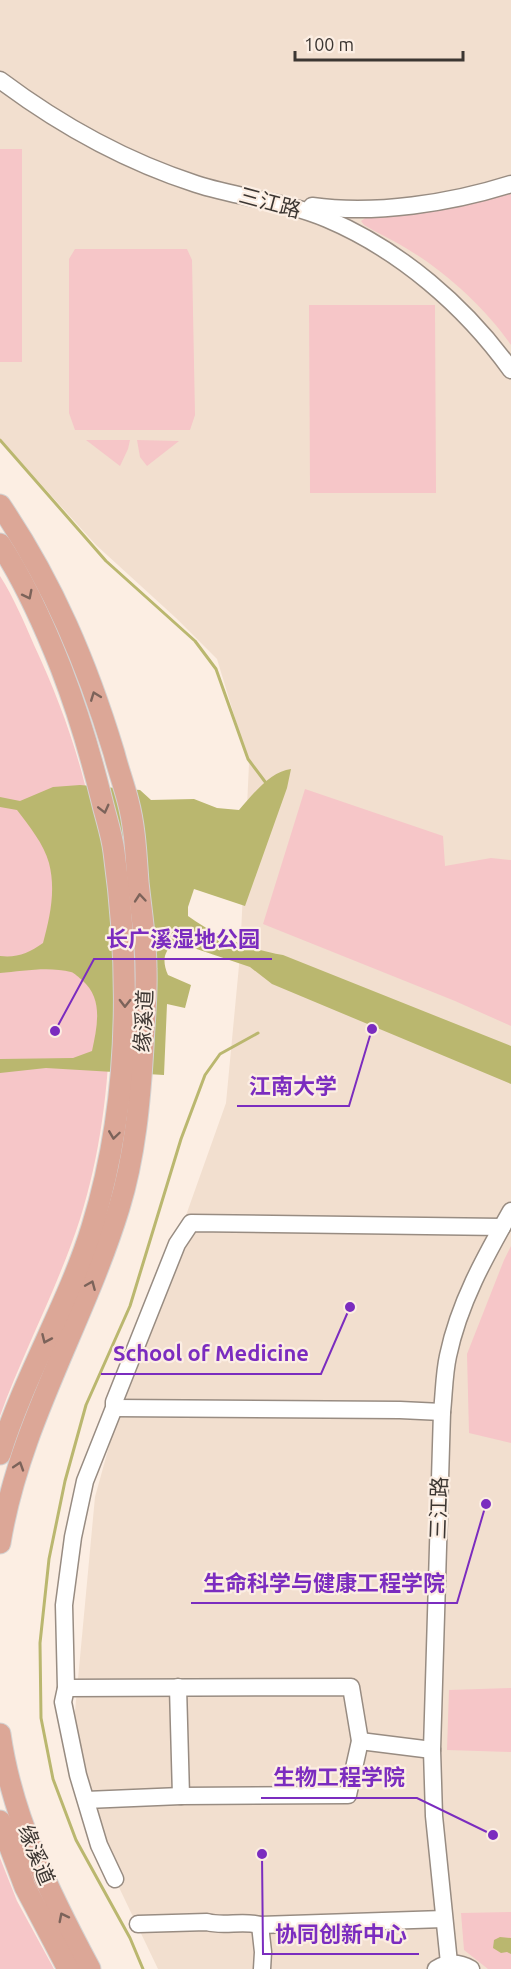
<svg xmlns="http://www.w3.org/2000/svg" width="511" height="1969" font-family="Ubuntu,'Noto Sans SC',sans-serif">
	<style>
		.built { fill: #f2dfcf }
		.green { fill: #f6c6c8 }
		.water { fill: #bab76f }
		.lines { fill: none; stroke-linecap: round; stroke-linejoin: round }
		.stream { stroke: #bab76f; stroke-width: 3 }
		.minor-casing { stroke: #988c82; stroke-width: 19 }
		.major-casing { stroke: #d4d3d2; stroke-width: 23 }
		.minor { stroke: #fff; stroke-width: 16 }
		.major { stroke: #dca797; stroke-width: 21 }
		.oneway { stroke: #7c635a }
		.labels { text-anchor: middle; stroke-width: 4.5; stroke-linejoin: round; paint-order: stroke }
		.street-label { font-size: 21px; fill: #3c3632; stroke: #fceee3 }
		.leader { fill: none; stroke: #7b2cbf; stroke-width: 2 }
		.callout-dot { fill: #7b2cbf; stroke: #fceee3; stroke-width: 2 }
		.callout-label { font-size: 22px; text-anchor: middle; font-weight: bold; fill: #7b2cbf; stroke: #fceee3; stroke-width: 4.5; stroke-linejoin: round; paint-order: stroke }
	</style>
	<rect width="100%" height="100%" fill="#fceee3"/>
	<polygon class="built" points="0,0 511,0 511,1969 158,1969 115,1879 71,1754 95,1497 127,1381 226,1103 240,955 249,764 217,659 176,618 96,545 0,439"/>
	<g class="green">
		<rect x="0" y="149" width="22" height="213"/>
		<path d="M 511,194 L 511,345 C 487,310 446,272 409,250 C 395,241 379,234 364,225 L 361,221 L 367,217 L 439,210 Z"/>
		<polygon points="75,249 187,249 192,260 195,415 190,430 75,430 69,413 69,259"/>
		<polygon points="309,305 435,305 436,493 310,493"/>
		<polygon points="86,440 130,440 128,449 120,466"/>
		<polygon points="137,440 179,441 147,466 140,457"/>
		<path d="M 0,576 C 14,598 24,622 34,645 C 55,690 73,737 85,785 C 117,919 122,1087 80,1219 C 58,1287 24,1350 0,1416 Z"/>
		<polygon points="305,789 443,836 445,866 491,858 511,860 511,1026 455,1001 263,924"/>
		<polygon points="511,1246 511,1443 469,1433 467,1354 504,1260"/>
		<polygon points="511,1688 511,1752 447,1750 449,1690"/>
		<polygon points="0,1858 17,1901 54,1969 0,1969"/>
		<polygon points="511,1912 511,1969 488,1969 464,1950 461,1913"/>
	</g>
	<g class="water">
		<path d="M 291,769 L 287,788 L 245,906 L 194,889 L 188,907 L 188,916 C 215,936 249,949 283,955 L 511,1046 L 511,1084 L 272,984 L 250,967 L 176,942 C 163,951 162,961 168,975 L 191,985 L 185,1008 L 167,1004 L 164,1075 L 46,1068 L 0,1073 L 0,1059 L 73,1058 L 92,1051 C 97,1027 104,999 82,980 C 79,978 75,973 71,972 C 49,966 22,971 0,973 L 0,956 C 17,958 29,953 43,943 C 50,917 56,890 49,863 C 44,844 29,826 17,810 L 0,807 L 0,797 L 20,801 L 53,787 L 80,785 L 140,790 L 151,800 L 194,799 L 217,808 L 239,810 C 252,795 271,771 291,769 Z"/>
		<polygon points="500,1937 511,1938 511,1954 507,1952 501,1953 493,1948 494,1940"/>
	</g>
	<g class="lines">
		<g class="stream">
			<polyline points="0,440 106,561 195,641 216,669 248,759 266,783"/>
			<polyline points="143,1969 130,1938 76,1840 53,1779 41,1718 40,1643 49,1559 65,1481 86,1405 130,1306 181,1139 205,1075 220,1054 258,1033"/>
		</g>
		<defs>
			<g id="minor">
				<path d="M 0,80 C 60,125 125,161 196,184 C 239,198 285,201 327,219 C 400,250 465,306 511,370"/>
				<path d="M 312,206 C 375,215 451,203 511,184"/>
				<polyline points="114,1408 400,1410 442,1412"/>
				<polyline points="178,1687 181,1796"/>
				<polyline points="66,1688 351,1687 360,1741 348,1795 181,1796 86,1800"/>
				<polyline points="360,1741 432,1750"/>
				<polyline points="115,1879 99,1845 78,1775 63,1702 66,1688 64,1605 73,1537 85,1481 114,1408 114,1402 177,1244 191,1223 502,1227"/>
				<path d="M 138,1924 L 207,1922 C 224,1927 242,1920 260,1925 L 444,1919"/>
				<polyline points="260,1925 263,1952 262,1969"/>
				<path d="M 449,1963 L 434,1816 L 432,1750 L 442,1412 C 444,1394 444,1374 448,1356 C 459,1303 485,1257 511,1211"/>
				<path d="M 436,1969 C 447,1962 459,1962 471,1969"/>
			</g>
			<g id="major">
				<path d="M 0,505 C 53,583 87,664 114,753 C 118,769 124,785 128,801 C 135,827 136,855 138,882 C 141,911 146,940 146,969 C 147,995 144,1021 143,1046 C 140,1100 135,1156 119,1208 C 84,1322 19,1425 0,1543"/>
				<path d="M 0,544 C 25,582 44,625 61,668 C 78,712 91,756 102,801 C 106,818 112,835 114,852 C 131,976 129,1107 92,1227 C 68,1305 24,1376 0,1454"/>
				<path d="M 0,1734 C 12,1818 50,1894 90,1969"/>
				<polyline points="0,1821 25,1887 68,1969"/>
			</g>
		</defs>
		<use href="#minor" class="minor-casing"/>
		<use href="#major" class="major-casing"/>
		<use href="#minor" class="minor"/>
		<use href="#major" class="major"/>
	</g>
	<defs><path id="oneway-chevron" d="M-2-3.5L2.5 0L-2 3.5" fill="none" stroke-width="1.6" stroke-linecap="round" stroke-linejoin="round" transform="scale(1.5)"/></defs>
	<g class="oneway">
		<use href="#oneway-chevron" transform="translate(28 595) rotate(63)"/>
		<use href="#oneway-chevron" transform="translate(95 696) rotate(-111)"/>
		<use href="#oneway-chevron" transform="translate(104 809) rotate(76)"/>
		<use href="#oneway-chevron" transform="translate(140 898) rotate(-95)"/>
		<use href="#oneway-chevron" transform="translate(125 1003) rotate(91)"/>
		<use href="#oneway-chevron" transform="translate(114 1135) rotate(98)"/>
		<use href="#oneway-chevron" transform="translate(91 1285) rotate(-67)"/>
		<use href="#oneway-chevron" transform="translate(46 1339) rotate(114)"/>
		<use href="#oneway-chevron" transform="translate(19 1466) rotate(-72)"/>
		<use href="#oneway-chevron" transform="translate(63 1917) rotate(-117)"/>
	</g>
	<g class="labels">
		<g class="street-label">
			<text transform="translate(270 203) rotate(15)" y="7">三江路</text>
			<text transform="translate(144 1021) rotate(-87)" y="7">缘溪道</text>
			<text transform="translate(439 1508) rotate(-88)" y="7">三江路</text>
			<text transform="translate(36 1855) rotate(68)" y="7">缘溪道</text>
		</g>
	</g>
	<path class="leader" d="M55 1031L94 959H272M372 1029L349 1106H237M350 1307L321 1374H101M486 1504L457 1603H191M493 1835L417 1798H261M262 1854L263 1954H419"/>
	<g class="callout-dot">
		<circle cx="55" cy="1031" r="6"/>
		<circle cx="372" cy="1029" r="6"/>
		<circle cx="350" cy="1307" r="6"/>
		<circle cx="486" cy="1504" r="6"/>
		<circle cx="493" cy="1835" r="6"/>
		<circle cx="262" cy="1854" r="6"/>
	</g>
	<g class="callout-label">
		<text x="183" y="947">长广溪湿地公园</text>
		<text x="293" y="1094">江南大学</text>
		<text x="211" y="1361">School of Medicine</text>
		<text x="324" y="1591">生命科学与健康工程学院</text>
		<text x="339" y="1785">生物工程学院</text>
		<text x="341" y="1942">协同创新中心</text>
	</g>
	<path d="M295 51v9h168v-9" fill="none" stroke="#3c3632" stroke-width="3"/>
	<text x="304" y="51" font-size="18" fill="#3c3632" stroke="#fceee3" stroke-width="4.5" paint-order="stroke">100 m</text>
</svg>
